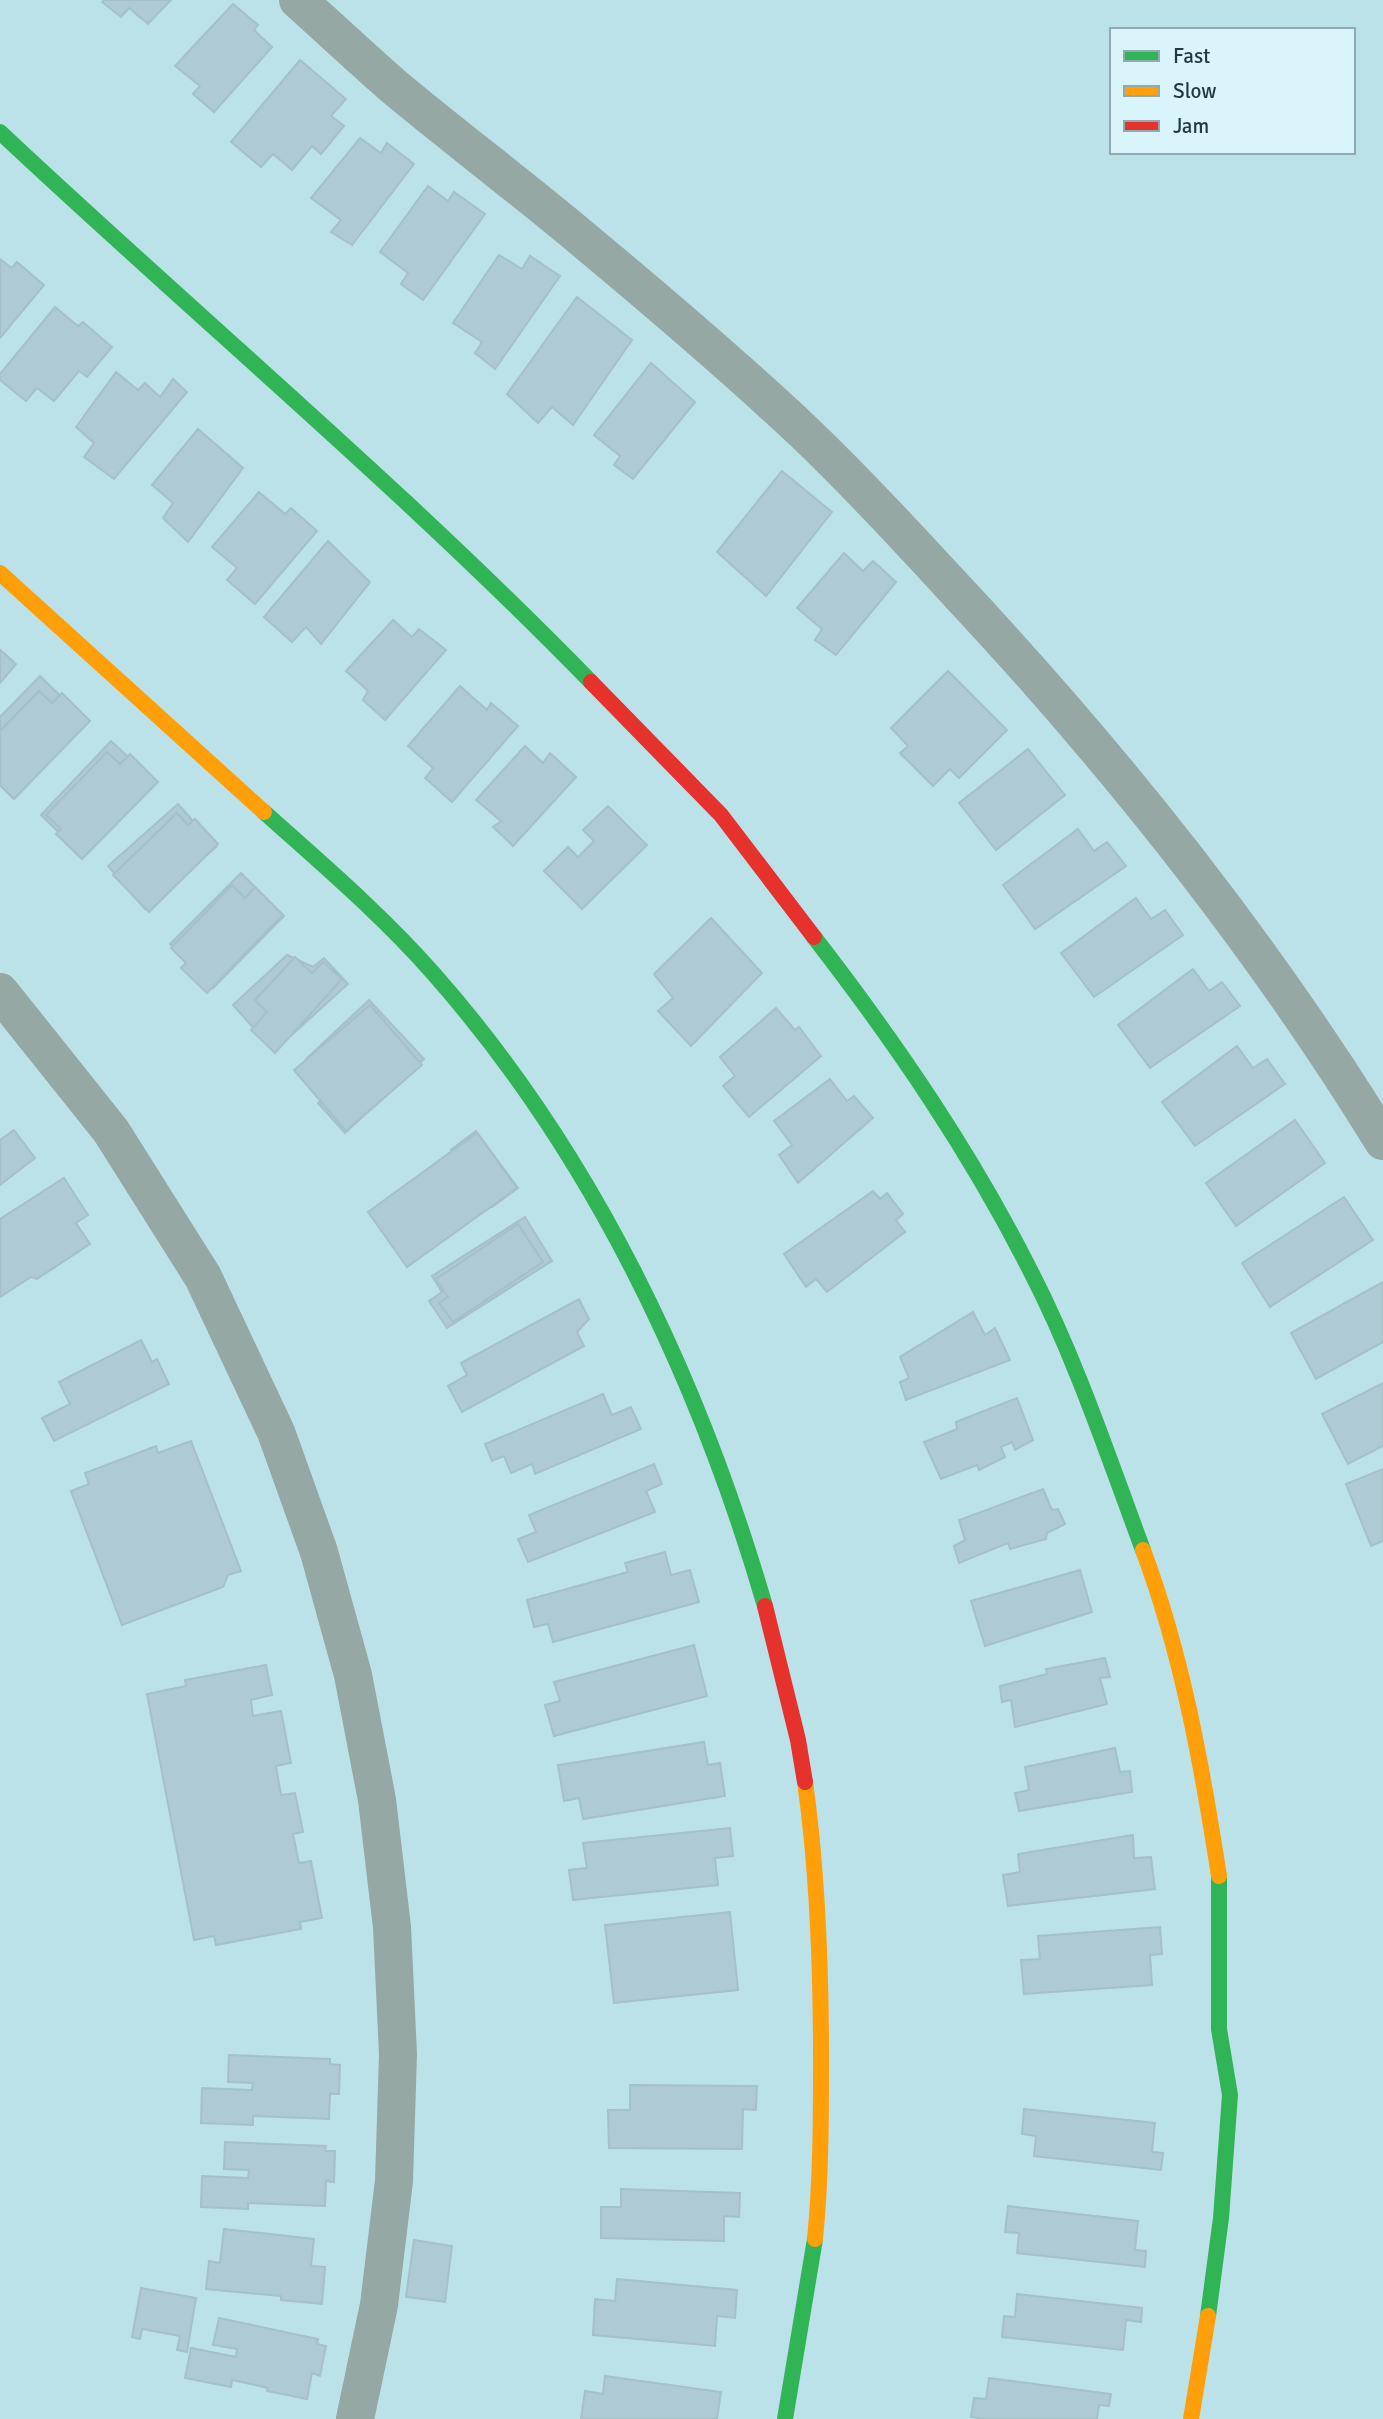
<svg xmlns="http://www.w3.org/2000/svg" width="1383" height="2419" font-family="Signika,sans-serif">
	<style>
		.building { fill: #aecad4; stroke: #a4c0c9; stroke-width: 2 }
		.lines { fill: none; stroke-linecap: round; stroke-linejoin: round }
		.street { stroke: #95a8a3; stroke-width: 38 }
		.fast { stroke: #30b455; stroke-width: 16 }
		.slow { stroke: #ff9f0a; stroke-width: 16 }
		.jam { stroke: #e5322d; stroke-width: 16 }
	</style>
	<rect width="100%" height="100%" fill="#bce2e9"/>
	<g class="building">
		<polygon points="104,0 171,0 148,24 129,8 121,17 102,2"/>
		<polygon points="233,4 258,25 254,30 272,47 214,112 193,94 200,86 175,66"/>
		<polygon points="300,60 346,99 331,116 344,126 321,154 312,146 292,170 273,154 261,167 231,142"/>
		<polygon points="360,138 381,153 387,143 414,164 352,245 331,232 341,220 311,198"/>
		<polygon points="428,186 448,201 454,192 485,214 423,300 401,284 408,273 380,252"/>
		<polygon points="499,255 522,269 530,256 560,276 495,369 475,353 482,342 453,323"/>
		<polygon points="0,259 12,268 17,262 44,285 0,338"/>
		<polygon points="577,297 632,340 573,425 552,407 538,423 507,394"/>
		<polygon points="55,307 78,326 83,322 112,347 87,377 79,371 54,401 37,388 26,401 0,380 0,374"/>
		<polygon points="651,363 695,402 633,479 614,465 620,456 594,435"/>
		<polygon points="116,372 138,390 145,383 160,397 173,379 187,392 114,479 84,457 94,443 76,427"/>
		<polygon points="198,429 243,468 188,542 163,518 173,503 152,485"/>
		<polygon points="782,471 832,512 766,596 717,552"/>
		<polygon points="259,492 285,514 291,508 317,531 255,604 227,580 237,568 212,547"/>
		<polygon points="328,541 370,582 321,644 306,627 292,642 264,617"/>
		<polygon points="844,553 863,571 873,561 896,582 836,655 815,640 822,629 797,608"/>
		<polygon points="393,620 412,637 419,629 446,650 385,720 363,700 368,691 346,671"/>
		<polygon points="0,650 13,661 0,675"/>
		<polygon points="0,650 16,664 0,683"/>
		<polygon points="948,671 1007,730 959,778 950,769 933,786 900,753 908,746 891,728"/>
		<polygon points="40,676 85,720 13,794 0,781 0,717"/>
		<polygon points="460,686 487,710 491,703 518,726 452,802 425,778 433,768 408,746"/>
		<polygon points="39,691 52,703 62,693 90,721 14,799 0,785 0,731"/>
		<polygon points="111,741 154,781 83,856 41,815"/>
		<polygon points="525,746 543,763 550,753 576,777 513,846 493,827 501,821 476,800"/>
		<polygon points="1028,749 1065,795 996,850 959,803"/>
		<polygon points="107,752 120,764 130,754 158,782 82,859 56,834 61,829 46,815"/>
		<polygon points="178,804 216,847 145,909 108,866"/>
		<polygon points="608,806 647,845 582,909 544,871 568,847 578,857 594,841 583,830"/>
		<polygon points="177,813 188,825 195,819 218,844 149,912 113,875"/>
		<polygon points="1078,829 1094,851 1107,842 1126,866 1035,929 1003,885"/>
		<polygon points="241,873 284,916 213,988 170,944"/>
		<polygon points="232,885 245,898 255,887 283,915 207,993 181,968 186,963 171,948"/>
		<polygon points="1136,898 1151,919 1165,910 1183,935 1094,997 1061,953"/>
		<polygon points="711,918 762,973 691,1046 658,1011 673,998 654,974"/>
		<polygon points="287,955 313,967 324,958 348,984 274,1051 233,1005"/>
		<polygon points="295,957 312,973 323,962 342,979 275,1053 251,1030 267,1012 255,1000"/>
		<polygon points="1193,969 1209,991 1222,982 1240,1006 1150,1068 1118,1025"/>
		<polygon points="369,1000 424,1059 345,1133 318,1103 333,1088 306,1059"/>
		<polygon points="370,1005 422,1065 346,1131 294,1070"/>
		<polygon points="776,1008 795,1030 799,1027 821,1056 749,1117 723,1086 735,1076 720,1057"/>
		<polygon points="1237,1046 1253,1068 1267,1059 1285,1084 1195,1146 1162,1102"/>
		<polygon points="830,1079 847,1101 854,1096 873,1118 798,1183 779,1155 792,1145 774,1121"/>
		<polygon points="1295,1120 1325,1163 1236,1226 1206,1183"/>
		<polygon points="14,1130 35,1158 0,1185 0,1140"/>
		<polygon points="476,1131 518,1188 492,1207 485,1202 417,1250 402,1229 393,1235 378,1213 454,1160 451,1150"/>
		<polygon points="477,1133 517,1188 407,1267 368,1212"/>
		<polygon points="64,1178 88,1215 76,1223 90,1244 37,1279 31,1277 0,1297 0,1219"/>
		<polygon points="873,1191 880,1199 887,1193 903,1214 896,1220 905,1232 827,1292 816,1279 806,1287 784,1254"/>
		<polygon points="1344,1197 1373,1240 1270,1307 1242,1263"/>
		<polygon points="525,1217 552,1261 447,1328 429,1301 442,1292 432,1276"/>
		<polygon points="518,1224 543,1262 453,1322 439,1303 448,1297 436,1279"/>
		<polygon points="1383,1282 1383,1342 1316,1379 1291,1333"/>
		<polygon points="579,1299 589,1319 577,1332 584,1346 462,1412 448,1386 467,1375 461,1363"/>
		<polygon points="973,1312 985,1335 995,1328 1010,1360 906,1400 900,1382 909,1378 900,1357"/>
		<polygon points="141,1340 152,1362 157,1359 169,1384 54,1441 42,1418 70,1404 59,1382"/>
		<polygon points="1383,1383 1383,1446 1348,1464 1322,1414"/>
		<polygon points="603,1394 612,1415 631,1407 641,1429 535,1474 532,1464 511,1473 504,1456 492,1461 485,1444"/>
		<polygon points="1017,1398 1033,1440 1015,1450 1012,1442 1001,1447 1005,1457 979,1470 977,1465 941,1479 924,1442 957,1429 956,1422"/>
		<polygon points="191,1441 241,1571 228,1575 223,1587 122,1625 71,1491 89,1484 85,1473 156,1446 158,1453"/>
		<polygon points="654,1464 662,1484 646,1491 655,1512 528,1562 518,1539 536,1532 529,1515"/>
		<polygon points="1383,1469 1383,1541 1371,1546 1346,1484"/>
		<polygon points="1043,1489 1052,1510 1058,1509 1065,1524 1047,1533 1046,1539 1010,1549 1008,1543 959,1563 954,1546 965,1540 959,1520"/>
		<polygon points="665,1552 671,1575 690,1570 699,1602 553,1642 548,1624 534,1627 527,1600 628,1572 625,1563"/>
		<polygon points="1080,1570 1092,1612 985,1646 971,1601"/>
		<polygon points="694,1645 707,1696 554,1736 545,1705 560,1701 554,1682"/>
		<polygon points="1105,1658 1110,1677 1100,1678 1107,1704 1015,1727 1011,1700 1002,1702 1000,1686 1047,1674 1046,1669"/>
		<polygon points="266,1665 272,1695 251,1700 253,1716 281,1711 291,1763 276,1766 281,1795 295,1793 303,1832 293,1834 299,1863 311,1861 322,1918 300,1922 301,1929 216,1945 214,1936 194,1940 147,1694 186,1686 185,1680"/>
		<polygon points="704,1742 708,1765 720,1763 725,1796 583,1819 579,1798 564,1801 558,1765"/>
		<polygon points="1115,1748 1120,1772 1130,1771 1132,1792 1019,1811 1015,1793 1029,1790 1025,1767"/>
		<polygon points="730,1828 733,1856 715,1858 718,1885 573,1900 569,1870 587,1868 583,1843"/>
		<polygon points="1133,1835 1134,1858 1151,1857 1155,1889 1008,1906 1003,1875 1020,1872 1018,1854"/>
		<polygon points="730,1912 738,1990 614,2003 605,1925"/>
		<polygon points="1160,1927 1162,1954 1150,1955 1152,1985 1024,1994 1021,1960 1040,1959 1038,1936"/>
		<polygon points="229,2055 330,2059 330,2064 340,2065 339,2094 330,2094 329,2119 253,2116 253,2125 201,2123 202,2088 252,2090 253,2083 228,2082"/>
		<polygon points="630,2085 757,2086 756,2110 743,2109 742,2149 609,2148 608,2110 630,2110"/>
		<polygon points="1024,2109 1155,2123 1152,2152 1163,2153 1161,2170 1034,2156 1036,2136 1022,2134"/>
		<polygon points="225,2142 326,2146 325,2151 335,2151 334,2182 326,2181 325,2206 248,2203 248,2209 201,2207 202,2176 248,2178 249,2170 224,2169"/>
		<polygon points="621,2189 740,2193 739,2217 724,2216 724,2241 601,2238 601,2207 621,2207"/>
		<polygon points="1008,2206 1138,2221 1135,2250 1146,2251 1145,2267 1017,2253 1019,2233 1005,2232"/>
		<polygon points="224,2229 314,2239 311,2266 325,2267 322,2304 281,2300 281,2296 206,2289 209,2261 220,2263"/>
		<polygon points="414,2240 452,2246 445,2302 406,2297"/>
		<polygon points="617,2279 737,2290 735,2318 717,2316 715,2346 593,2335 595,2299 615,2301"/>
		<polygon points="141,2288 196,2298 187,2352 177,2350 180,2336 142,2329 140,2339 132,2337"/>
		<polygon points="1017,2294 1142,2308 1141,2322 1126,2320 1123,2350 1002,2337 1004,2316 1015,2317"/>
		<polygon points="219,2318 318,2339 317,2344 326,2346 320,2376 312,2373 307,2399 267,2391 268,2388 232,2380 231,2387 185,2378 191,2348 236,2357 237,2349 213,2345"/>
		<polygon points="605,2376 721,2392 717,2419 581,2419 585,2391 603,2394"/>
		<polygon points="989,2378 1111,2394 1109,2406 1099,2405 1097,2419 987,2419 971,2417 974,2398 986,2399"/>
	</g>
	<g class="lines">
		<g class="street">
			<path d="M 298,0 C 329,28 360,57 392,85 C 453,136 517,184 578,235 C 655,299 733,365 806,434 C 857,483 906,536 955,589 C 1115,760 1260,941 1383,1141"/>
			<polyline points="0,992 111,1131 203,1277 276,1432 319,1552 353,1675 377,1800 392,1927 398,2054 394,2181 379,2305 355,2419"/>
		</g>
		<g class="fast">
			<path d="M 0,132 C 196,316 403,489 591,682"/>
			<path d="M 264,812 C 322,864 382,915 433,973 C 592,1153 698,1376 765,1606"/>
			<path d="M 814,937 C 895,1042 970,1151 1030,1270 C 1076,1359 1108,1456 1143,1550"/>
			<polyline points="1208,2316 1221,2218 1230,2095 1219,2029 1219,1876"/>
			<polyline points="785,2419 815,2239"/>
		</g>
		<g class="slow">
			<polyline points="0,573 264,812"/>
			<path d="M 1143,1550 C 1182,1654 1202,1766 1219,1876"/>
			<path d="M 805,1782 C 818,1874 821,1966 821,2058 C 821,2119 821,2179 815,2239"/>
			<polyline points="1191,2419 1208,2316"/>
		</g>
		<g class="jam">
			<polyline points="591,682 721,815 814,937"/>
			<polyline points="765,1606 798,1740 805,1782"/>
		</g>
	</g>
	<rect x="1110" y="28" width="245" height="126" fill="#d9f4fa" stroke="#8eaab0" stroke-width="2"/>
	<rect x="1124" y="51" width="35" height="10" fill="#30b455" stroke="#8eaab0" stroke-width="2"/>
	<text x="1173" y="63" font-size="21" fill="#1e3b41">Fast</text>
	<rect x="1124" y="86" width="35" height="10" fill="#ff9f0a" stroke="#8eaab0" stroke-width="2"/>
	<text x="1173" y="98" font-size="21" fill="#1e3b41">Slow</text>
	<rect x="1124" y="121" width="35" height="10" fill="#e5322d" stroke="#8eaab0" stroke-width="2"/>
	<text x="1173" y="133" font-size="21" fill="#1e3b41">Jam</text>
</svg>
